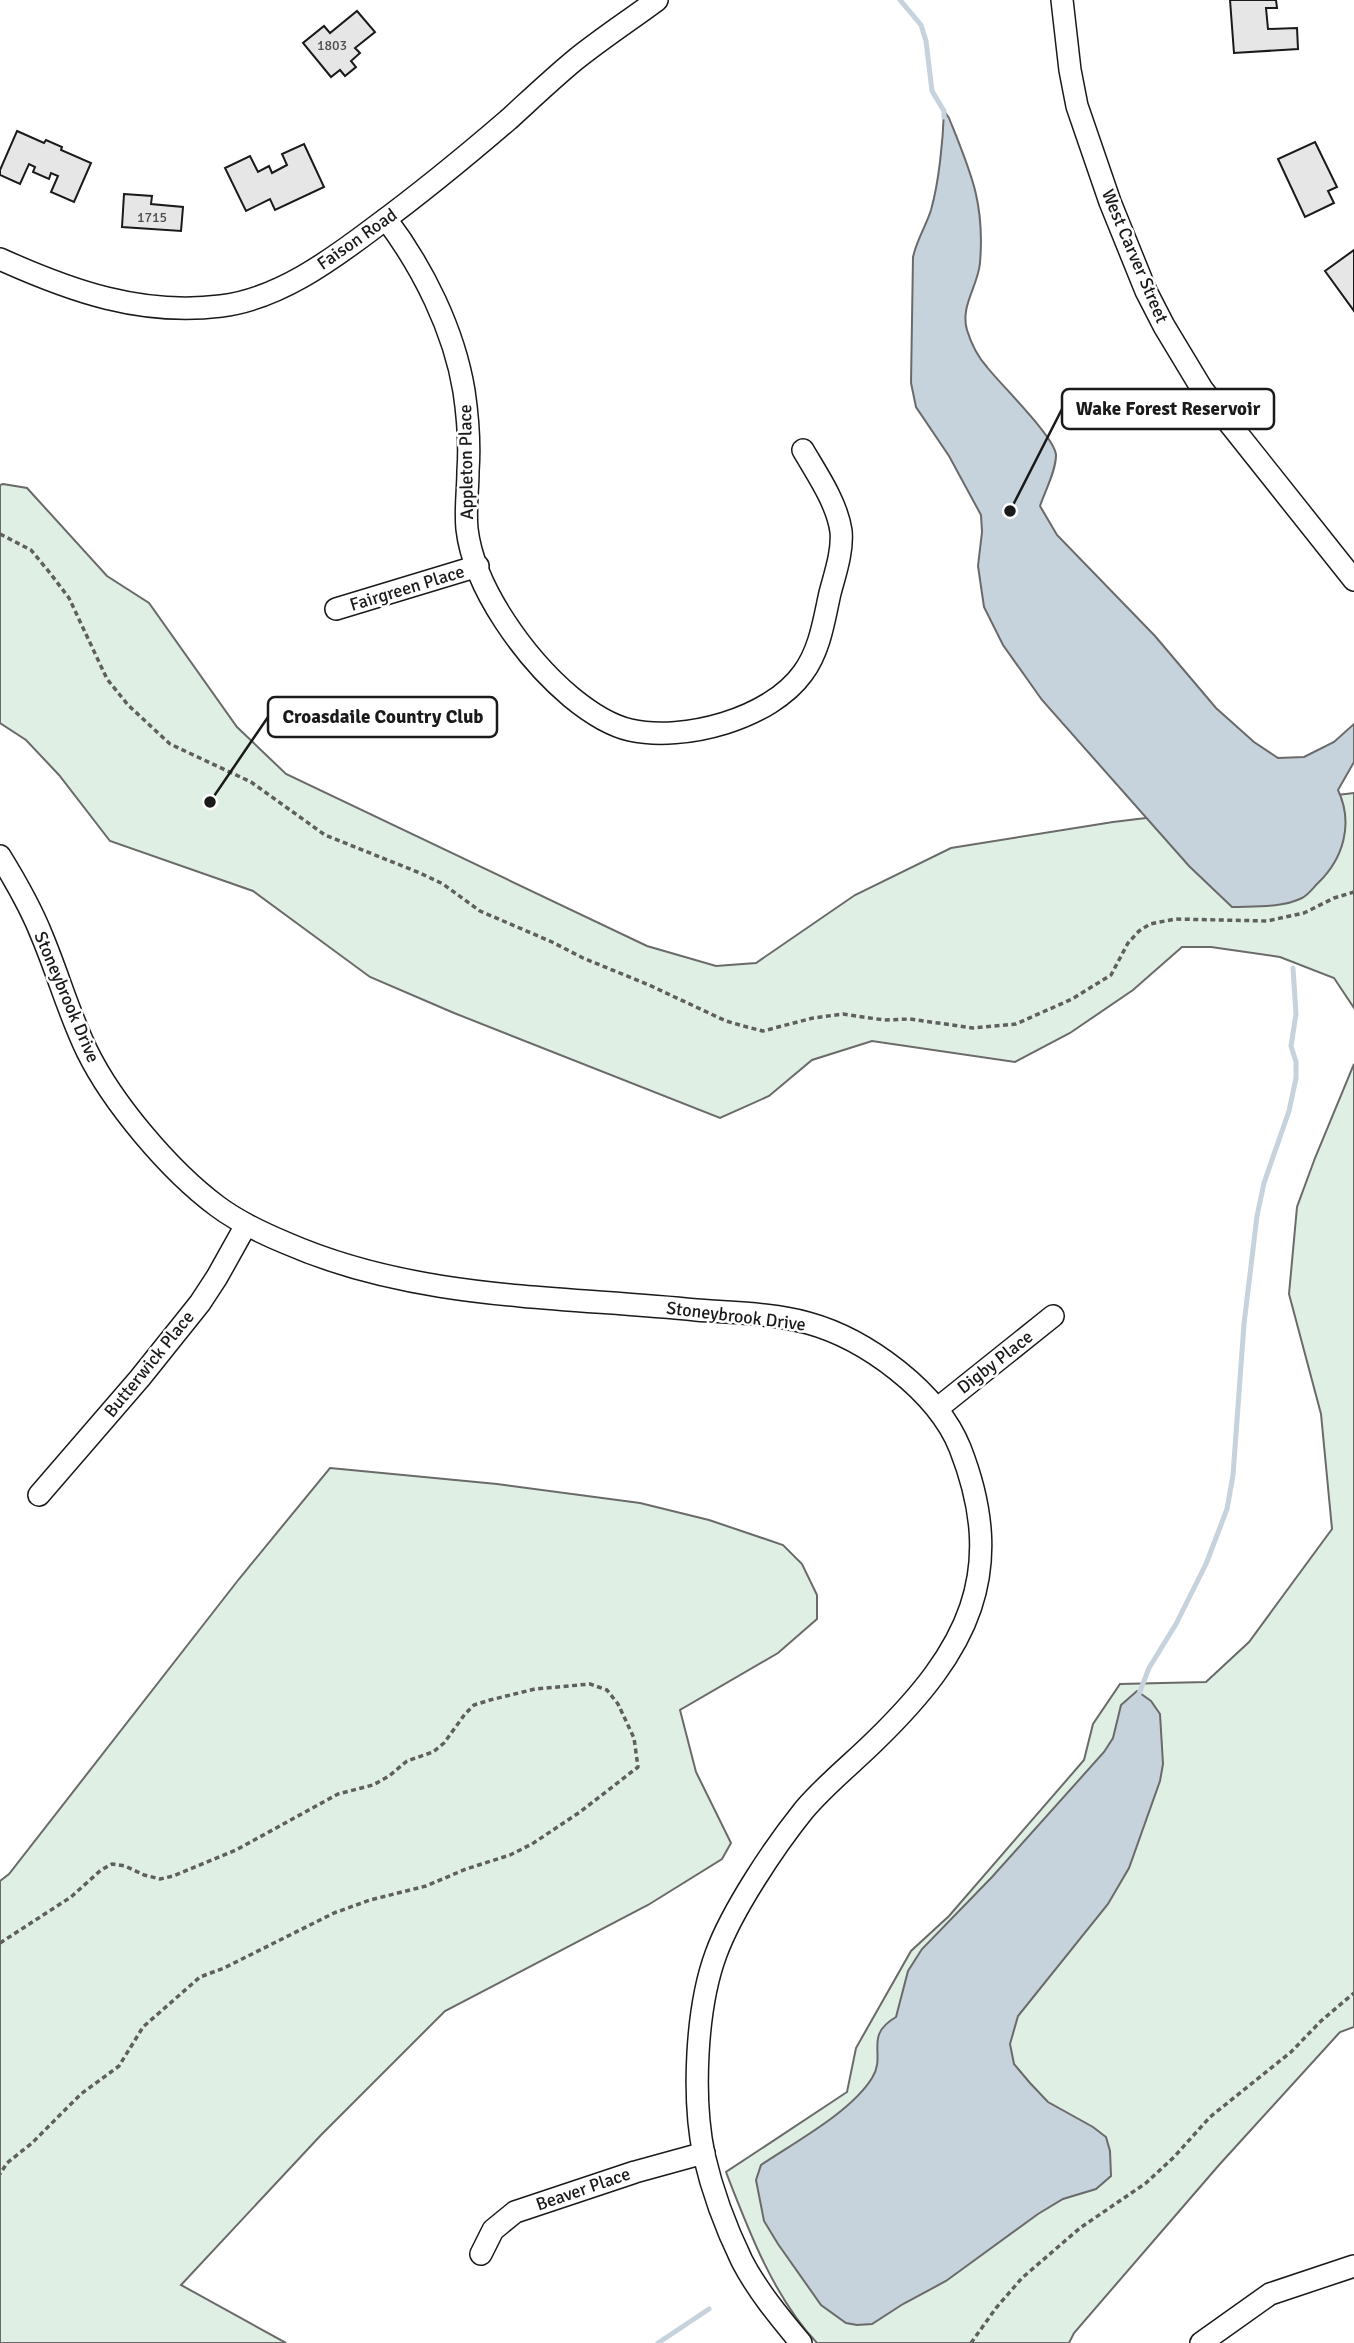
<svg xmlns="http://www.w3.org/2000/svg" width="1354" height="2343" font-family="Signika,sans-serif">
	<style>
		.green { fill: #e0efe3; stroke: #6a6a6a; stroke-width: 2 }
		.water { fill: #c6d2dc; stroke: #6a6a6a; stroke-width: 2 }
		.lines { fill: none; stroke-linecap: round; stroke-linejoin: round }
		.stream { stroke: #c6d2dc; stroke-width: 5 }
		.building { fill: #e6e6e6; stroke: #1a1a1a; stroke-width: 2 }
		.minor-casing { stroke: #1a1a1a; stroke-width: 24 }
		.path { stroke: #5f5f5f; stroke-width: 3.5; stroke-dasharray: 5 3.5; stroke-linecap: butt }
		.minor { stroke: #fff; stroke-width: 21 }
		.labels { text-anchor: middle; stroke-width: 5; stroke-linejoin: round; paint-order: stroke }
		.number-label { font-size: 14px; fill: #4d4d4d }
		.street-label { font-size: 18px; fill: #1a1a1a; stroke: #fff }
		.leader { fill: none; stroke: #1a1a1a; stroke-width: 2.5 }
		.callout-dot { fill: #1a1a1a; stroke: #fff; stroke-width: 2.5 }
		.callout { fill: #fff; stroke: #1a1a1a; stroke-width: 2.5 }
		.callout-label { font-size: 19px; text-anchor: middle; font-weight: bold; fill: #1a1a1a }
	</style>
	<rect width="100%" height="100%" fill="#fff"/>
	<g class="green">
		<polygon points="3,484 27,488 107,576 149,603 237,727 286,774 647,946 716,966 756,963 855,895 951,848 1113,822 1354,793 1354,1008 1334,978 1280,957 1211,947 1182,947 1133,990 1070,1033 1015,1062 872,1041 812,1060 769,1096 720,1118 454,1013 370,977 253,891 110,841 59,775 26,740 0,723 0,485"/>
		<path d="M 1354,1064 L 1354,2027 L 1340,2032 L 1219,2165 L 1074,2333 L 1069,2343 L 817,2343 C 774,2298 748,2229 726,2172 L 847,2092 L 856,2048 L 911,1951 L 949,1916 L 1084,1760 L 1093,1724 L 1120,1684 L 1206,1682 L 1249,1642 L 1332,1529 L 1321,1414 L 1289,1294 L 1297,1207 L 1315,1158 Z"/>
		<polygon points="330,1468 497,1484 640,1503 709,1520 783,1545 802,1564 817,1595 817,1619 778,1653 680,1710 696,1772 731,1843 722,1859 648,1905 445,2011 321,2135 181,2285 286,2343 0,2343 0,1881 9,1874 239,1579"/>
	</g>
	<g class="water">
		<path d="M 944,111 L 949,118 C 971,173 985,203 980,263 C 978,286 960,306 967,330 C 971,343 978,357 987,367 C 1000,384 1055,437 1056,455 C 1056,471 1045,491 1040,506 L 1057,535 L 1155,636 L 1216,708 L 1254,742 L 1278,758 L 1304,757 L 1334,742 L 1354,724 L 1354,762 L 1338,790 C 1354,824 1343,859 1318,883 C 1313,888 1308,895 1302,898 C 1282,908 1254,906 1232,907 L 1189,866 L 1042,700 L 1003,645 L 984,607 L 978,566 L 982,532 L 981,515 L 949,456 L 916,407 L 911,383 L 913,257 C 917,239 926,226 931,210 C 939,182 943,140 944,111 Z"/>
		<path d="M 1137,1691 L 1151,1701 L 1160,1714 L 1163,1764 L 1160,1781 L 1129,1868 L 1108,1904 L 1018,2016 L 1010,2044 L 1014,2064 L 1030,2083 L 1048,2102 L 1093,2127 L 1106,2137 L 1110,2151 L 1111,2176 L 1096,2189 L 1063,2199 L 1038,2214 L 946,2281 L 903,2304 L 872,2324 L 857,2325 L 846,2323 L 821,2305 L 778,2244 L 764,2221 L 756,2180 L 761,2165 C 795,2142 851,2112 872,2078 C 887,2055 863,2036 896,2017 L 908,1971 L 922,1949 L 992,1877 L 1104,1752 L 1113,1738 L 1121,1705 Z"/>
	</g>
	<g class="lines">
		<g class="stream">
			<polyline points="900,0 921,25 926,41 932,91 944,111 944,117"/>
			<polyline points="1137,1699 1149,1668 1176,1624 1206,1564 1227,1509 1233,1475 1244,1324 1257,1216 1264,1183 1289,1111 1296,1078 1296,1062 1291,1046 1296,1014 1293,968"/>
			<polyline points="658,2343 709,2309"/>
		</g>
	</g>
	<g class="building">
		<polygon points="1230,0 1276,0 1277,8 1266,8 1268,29 1297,28 1298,49 1234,53"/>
		<polygon points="357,11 375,32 355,48 360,53 351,61 356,67 345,76 340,70 331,77 303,43 324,26 330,33"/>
		<polygon points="17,131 44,143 46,140 62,147 61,150 91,163 74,202 51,192 58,176 51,173 49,179 33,172 35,167 29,164 20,184 0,175 0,170"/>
		<polygon points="1315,142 1337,187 1328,191 1334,203 1305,217 1278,159"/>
		<polygon points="304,144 324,187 275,210 270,199 246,211 225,168 250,156 258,172 269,166 272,173 287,165 282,154"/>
		<polygon points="124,194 152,196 151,204 183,207 181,231 122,227"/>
		<polygon points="1354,250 1354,311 1325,271"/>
	</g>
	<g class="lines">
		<defs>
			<g id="minor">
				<polyline points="1062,0 1070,70 1077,106 1110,202 1146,291 1164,326 1202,389 1354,580"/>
				<path d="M 386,219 C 423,268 454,330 464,391 C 468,418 470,444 468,471 C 468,490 465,509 467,529 C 474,589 526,659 571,697 C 588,711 608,725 630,730 C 684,742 770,719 803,673 C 820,650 824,620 830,593 C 835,574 843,551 841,531 C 837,503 817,474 803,450"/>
				<path d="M 0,259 C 71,291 141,316 221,306 C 278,299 330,261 375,227 C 421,193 465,157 508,120 C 530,100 552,79 575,60 C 601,39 630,20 657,0"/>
				<polyline points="336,609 478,566"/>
				<path d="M 0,856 C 16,882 31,908 42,936 C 58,974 69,1014 87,1051 C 113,1104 170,1171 217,1206 C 238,1222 262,1233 286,1243 C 416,1300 557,1296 696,1310 C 732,1313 772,1313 808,1323 C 866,1339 937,1391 960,1448 C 1009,1573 967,1651 877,1739 C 853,1763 826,1784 804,1810 C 775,1846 732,1910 716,1954 C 696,2008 692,2098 704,2155 C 712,2190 726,2228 742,2261 C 757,2290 780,2318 801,2343"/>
				<polyline points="938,1408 1053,1316"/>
				<polyline points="39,1495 140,1378 200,1303 217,1277 246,1225"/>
				<polyline points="481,2254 493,2230 515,2212 635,2172 704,2153"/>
				<polyline points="1201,2343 1270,2294 1354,2266"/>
			</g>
		</defs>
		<use href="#minor" class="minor-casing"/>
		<g class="path">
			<polyline points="0,534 31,550 50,573 69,598 107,679 128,705 170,744 251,782 325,835 420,873 443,884 480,911 552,942 583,958 649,985 726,1021 747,1027 763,1031 813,1018 843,1014 884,1020 910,1019 973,1028 1016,1024 1072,999 1111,975 1128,943 1139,931 1150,924 1175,919 1267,921 1304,913 1334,898 1354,892"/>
			<polyline points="0,1943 71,1897 101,1870 112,1864 125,1866 144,1875 160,1879 173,1876 236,1850 338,1794 373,1785 389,1776 407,1761 433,1752 444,1743 465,1714 474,1705 490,1700 535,1689 590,1684 607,1690 618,1704 634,1738 638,1767 580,1812 532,1844 510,1855 466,1869 426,1886 370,1900 334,1913 224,1968 200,1977 143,2027 119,2066 81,2094 32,2143 7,2163 0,2174"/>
			<polyline points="971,2343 996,2308 1022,2278 1080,2228 1146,2183 1174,2157 1210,2117 1291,2052 1321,2021 1354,1993"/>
		</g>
		<use href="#minor" class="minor"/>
	</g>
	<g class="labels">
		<g class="number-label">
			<text x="332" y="50">1803</text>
			<text x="152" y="222">1715</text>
		</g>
		<g class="street-label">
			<text transform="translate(357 239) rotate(-35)" y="6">Faison Road</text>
			<text transform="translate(1135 256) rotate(67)" y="6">West Carver Street</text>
			<text transform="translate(466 462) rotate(-91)" y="6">Appleton Place</text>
			<text transform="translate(407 588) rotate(-17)" y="6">Fairgreen Place</text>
			<text transform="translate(67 997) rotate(67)" y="6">Stoneybrook Drive</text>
			<text transform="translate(736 1316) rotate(7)" y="6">Stoneybrook Drive</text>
			<text transform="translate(995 1362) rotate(-38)" y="6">Digby Place</text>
			<text transform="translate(149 1364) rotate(-51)" y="6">Butterwick Place</text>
			<text transform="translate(583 2189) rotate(-19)" y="6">Beaver Place</text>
		</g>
	</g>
	<path class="leader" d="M1010 511L1062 409M210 802L268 717"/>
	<g class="callout-dot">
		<circle cx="1010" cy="511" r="7"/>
		<circle cx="210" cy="802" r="7"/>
	</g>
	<g class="callout">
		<rect x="1062" y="389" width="212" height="40" rx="7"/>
		<rect x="268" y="697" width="229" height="40" rx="7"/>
	</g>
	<g class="callout-label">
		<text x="1168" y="415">Wake Forest Reservoir</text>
		<text x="383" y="723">Croasdaile Country Club</text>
	</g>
</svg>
